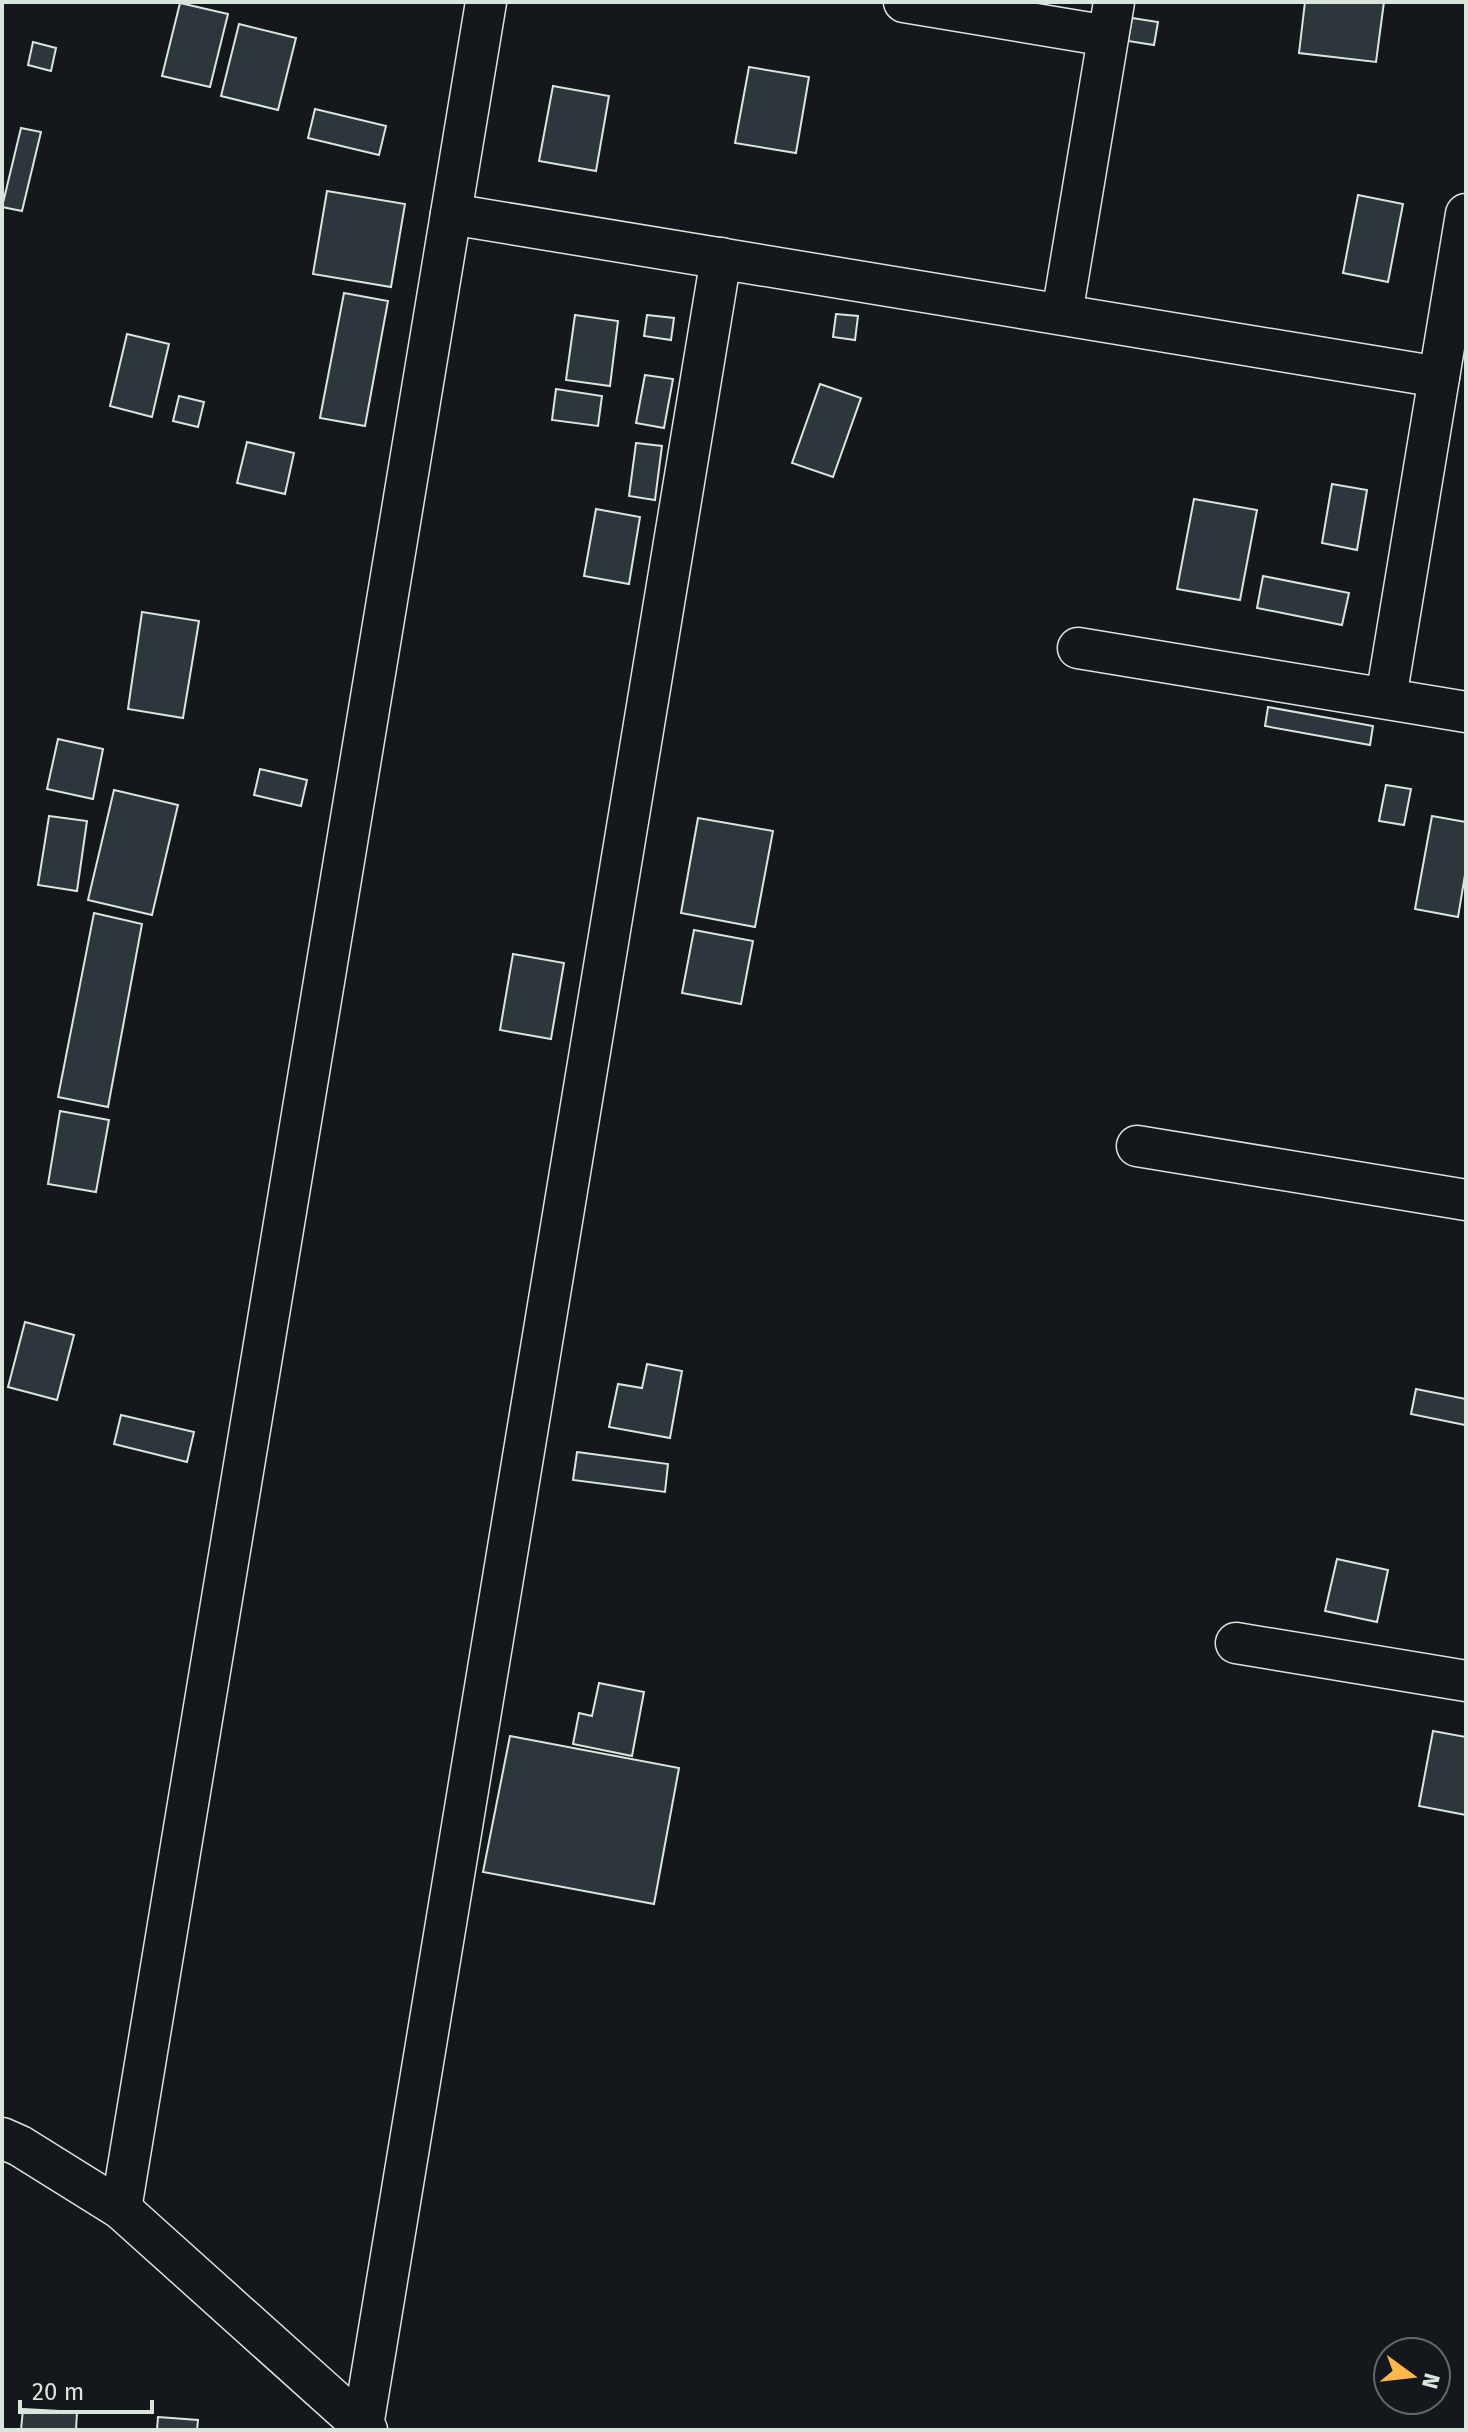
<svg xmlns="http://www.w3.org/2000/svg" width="1468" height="2432" font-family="'Fira Sans',sans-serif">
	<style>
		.building { fill: #2c363c; stroke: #d8e6dc; stroke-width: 2 }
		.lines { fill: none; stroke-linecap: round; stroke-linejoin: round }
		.street-casing { stroke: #d8e6dc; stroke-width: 43 }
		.street { stroke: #14181c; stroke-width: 40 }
	</style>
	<rect width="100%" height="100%" fill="#14181c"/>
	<g class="building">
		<polygon points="1305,2 1384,2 1376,62 1299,53"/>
		<polygon points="180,3 228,14 210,87 162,76"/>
		<polygon points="1132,18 1158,22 1154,45 1128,41"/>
		<polygon points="239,24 296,38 278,110 221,96"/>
		<polygon points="33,42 56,48 51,71 28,65"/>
		<polygon points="749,67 809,77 796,153 735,143"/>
		<polygon points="553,86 609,96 596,171 539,161"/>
		<polygon points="315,109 386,126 379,155 308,138"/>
		<polygon points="21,128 41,132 22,211 2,207"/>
		<polygon points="327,191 405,204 391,287 313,274"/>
		<polygon points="1358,195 1403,204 1388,282 1343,273"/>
		<polygon points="344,293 388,301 365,426 320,418"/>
		<polygon points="836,314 858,316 855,340 833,337"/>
		<polygon points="575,315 618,321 610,386 566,380"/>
		<polygon points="647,315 674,318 671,340 644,336"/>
		<polygon points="127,334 169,344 152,417 110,406"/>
		<polygon points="645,375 673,379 664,428 636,423"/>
		<polygon points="820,384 861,398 833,477 792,463"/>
		<polygon points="556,389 602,396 598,426 552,420"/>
		<polygon points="179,396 204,402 198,427 173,421"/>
		<polygon points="247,442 294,453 285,494 237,483"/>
		<polygon points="636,443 662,446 655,500 629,496"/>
		<polygon points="1332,484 1367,490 1357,550 1322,543"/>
		<polygon points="1194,499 1257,510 1240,600 1177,589"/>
		<polygon points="596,509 640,517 629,584 584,576"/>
		<polygon points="1263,576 1349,593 1342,625 1257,608"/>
		<polygon points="142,612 199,621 183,718 128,709"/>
		<polygon points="1268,707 1373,726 1370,745 1265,726"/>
		<polygon points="58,739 103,749 93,799 47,789"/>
		<polygon points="260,769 307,780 301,806 254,795"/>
		<polygon points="1386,785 1411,789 1404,825 1379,821"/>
		<polygon points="114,790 178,805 152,915 88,900"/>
		<polygon points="49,816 87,821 77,891 38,885"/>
		<polygon points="1432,816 1466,822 1466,869 1458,917 1415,909"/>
		<polygon points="698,818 773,831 755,927 681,913"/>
		<polygon points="94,913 142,924 108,1107 58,1097"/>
		<polygon points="694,930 753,941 741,1004 682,993"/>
		<polygon points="513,954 564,963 551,1039 500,1030"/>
		<polygon points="60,1111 109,1120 96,1192 48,1184"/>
		<polygon points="25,1322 74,1335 57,1400 8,1387"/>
		<polygon points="647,1364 682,1371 670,1438 609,1427 618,1384 642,1388"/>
		<polygon points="1416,1389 1466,1399 1465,1425 1411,1414"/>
		<polygon points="121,1415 194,1432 187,1462 114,1444"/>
		<polygon points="577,1452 668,1464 665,1492 573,1480"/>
		<polygon points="1337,1559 1388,1570 1377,1622 1325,1611"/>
		<polygon points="599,1683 644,1692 632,1756 573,1744 579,1713 592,1716"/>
		<polygon points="1433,1731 1466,1737 1466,1815 1419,1806"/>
		<polygon points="510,1736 679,1768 654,1904 483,1872"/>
		<polygon points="23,2409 77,2412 76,2430 21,2430"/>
		<polygon points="158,2417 198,2420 197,2430 157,2430"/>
	</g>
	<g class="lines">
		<defs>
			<g id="street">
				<polyline points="904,2 1108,36"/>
				<polyline points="451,214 1439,377"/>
				<polyline points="1062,314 1114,2"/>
				<polyline points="1078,648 1466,712"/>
				<polyline points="1386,698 1466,214"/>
				<polyline points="1137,1146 1466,1200"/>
				<polyline points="1236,1643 1466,1681"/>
				<polyline points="2,2138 20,2146 121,2209 367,2430"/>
				<polyline points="121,2209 486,2"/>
				<polyline points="363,2426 721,258"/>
			</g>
		</defs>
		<use href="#street" class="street-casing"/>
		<use href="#street" class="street"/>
	</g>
	<rect width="1468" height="2432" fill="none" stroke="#d8e6dc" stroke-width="8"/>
	<g transform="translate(1412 2376) rotate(105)"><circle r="38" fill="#14181c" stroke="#626a69" stroke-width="2"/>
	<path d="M0-6L14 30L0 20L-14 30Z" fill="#ffb74d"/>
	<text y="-12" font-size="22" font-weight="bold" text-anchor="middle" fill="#d8e6dc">N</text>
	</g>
	<path d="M20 2400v12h132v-12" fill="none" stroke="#d8e6dc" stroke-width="4"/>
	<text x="32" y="2400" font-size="24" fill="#d8e6dc" stroke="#14181c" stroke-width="6" paint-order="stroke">20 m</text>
</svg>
